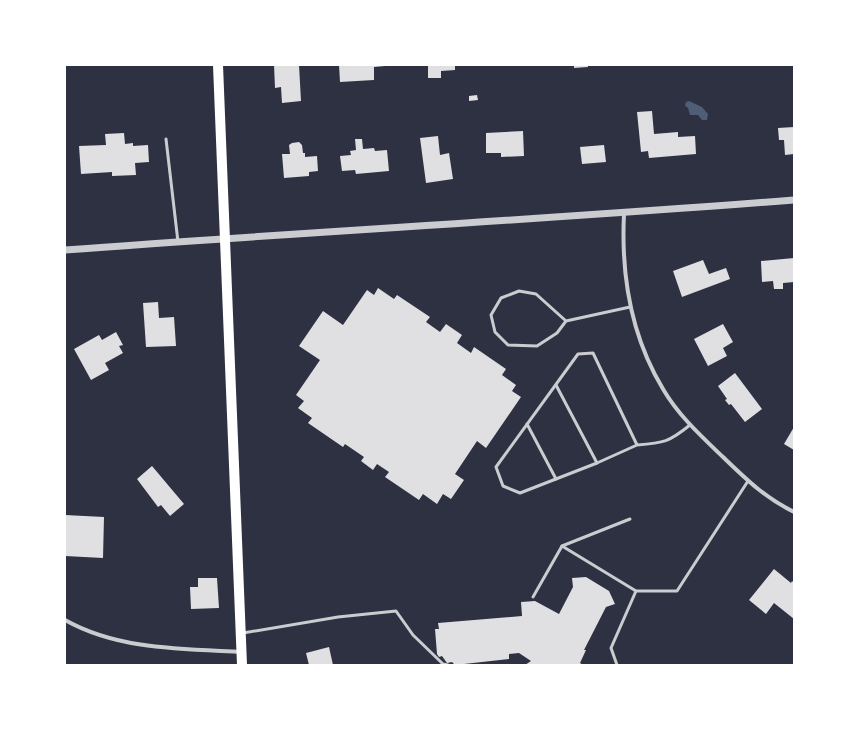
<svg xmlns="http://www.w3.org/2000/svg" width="859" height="730" font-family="'Golos Text',sans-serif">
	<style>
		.water { fill: #4f5d75 }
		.building { fill: #e0e0e3 }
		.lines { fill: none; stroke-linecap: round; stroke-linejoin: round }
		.service { stroke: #caccd0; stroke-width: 3 }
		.minor { stroke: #caccd0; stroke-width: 4 }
		.tertiary { stroke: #caccd0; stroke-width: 7 }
		.primary { stroke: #fff; stroke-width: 10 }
	</style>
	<rect width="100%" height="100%" fill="#2d3142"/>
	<polygon class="water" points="689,101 702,107 708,114 707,120 702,120 698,115 690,115 688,108 685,106 686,102"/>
	<g class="building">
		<polygon points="274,65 299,65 301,101 282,103 281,87 275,88"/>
		<polygon points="339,65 385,65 385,66 374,67 374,80 340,82"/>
		<polygon points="428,65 455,65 455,70 441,71 441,78 428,78"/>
		<polygon points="574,65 588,65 588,67 574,68"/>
		<polygon points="477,95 478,100 469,101 469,96"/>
		<polygon points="652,111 654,134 678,132 678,137 695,136 696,154 649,158 648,151 641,152 637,112"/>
		<polygon points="794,127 794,154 785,155 784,140 779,140 778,128"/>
		<polygon points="523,131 524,156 501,157 501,153 486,153 486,133"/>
		<polygon points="124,133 125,144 133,143 133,146 148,145 149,162 135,163 136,175 112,176 112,172 81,174 79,146 106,145 105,134"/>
		<polygon points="438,136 440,155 449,153 453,179 426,183 420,138"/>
		<polygon points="355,139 362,139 363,149 374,148 375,151 387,150 389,171 356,174 355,170 342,171 340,156 351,155 350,151 356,150"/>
		<polygon points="299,142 302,145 303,153 305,153 305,157 317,156 318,171 309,172 309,176 284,178 282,154 290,154 289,145 292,143"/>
		<polygon points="604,145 606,162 582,164 580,147"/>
		<polygon points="794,258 794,282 783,283 783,289 774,289 773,281 762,282 761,261"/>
		<polygon points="703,260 709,274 726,268 730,279 682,297 673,271"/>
		<polygon points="378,288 394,299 397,295 430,317 426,322 440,332 446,324 462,335 457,343 471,353 474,347 506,369 502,375 516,385 512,391 521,397 486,448 477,441 455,474 464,480 451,499 443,494 437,504 423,494 419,500 385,477 389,472 377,464 373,470 361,461 364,457 345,444 343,447 308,423 312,418 298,408 304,401 296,395 320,360 299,346 323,311 343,325 367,290 374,295"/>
		<polygon points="158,302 159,318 174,317 176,346 146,347 143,303"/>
		<polygon points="723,324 733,342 723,348 727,356 708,366 694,339"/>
		<polygon points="116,332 123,345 119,346 123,353 105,363 109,370 91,380 74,349 99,335 102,340"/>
		<polygon points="735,373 762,409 745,422 731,404 729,405 725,400 727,399 718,386"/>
		<polygon points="794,427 794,450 784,444"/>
		<polygon points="152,466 184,504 170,516 161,505 158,507 137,479"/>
		<polygon points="65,515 104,517 103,558 65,556"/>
		<polygon points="774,569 791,583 792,581 794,583 794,619 774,603 766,614 749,600"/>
		<polygon points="586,577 609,591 615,604 606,607 584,650 586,650 580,663 583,665 525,665 531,661 519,653 509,654 509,659 455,665 452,662 447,663 442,656 439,657 437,654 435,629 439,629 438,623 522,616 521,602 535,601 559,614 573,587 572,578"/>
		<polygon points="198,578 217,578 219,608 191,609 190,587 198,587"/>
		<polygon points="329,647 333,665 309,665 306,653"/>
	</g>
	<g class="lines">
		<g class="service">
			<polyline points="166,139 178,242"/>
			<polyline points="566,321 536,294 519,291 501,298 491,315 495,332 508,345 537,346 557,333 566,321 630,307"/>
			<polyline points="556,385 597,463"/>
			<polyline points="527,424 556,479"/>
			<path d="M 637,445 L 597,463 L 520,493 L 503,486 L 496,467 L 578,354 L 593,353 L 637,445 C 664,443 669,442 690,425"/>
			<polyline points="562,546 630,519"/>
			<polyline points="636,591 677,591 748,481"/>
			<polyline points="533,597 562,546 636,591 611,648 617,665"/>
			<polyline points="243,633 338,617 396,611 413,635 443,664 448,665"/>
		</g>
		<g class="minor">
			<path d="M 624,214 C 621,274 631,336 663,389 C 678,415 701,436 723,457 C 747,480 764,497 794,512"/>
			<path d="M 65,620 C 118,650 183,649 242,652"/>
		</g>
		<path class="tertiary" d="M 65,250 C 308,232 551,219 794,200"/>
		<polyline class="primary" points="218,65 242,665"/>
	</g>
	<rect width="859" height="730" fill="none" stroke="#ffffff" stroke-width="132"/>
</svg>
